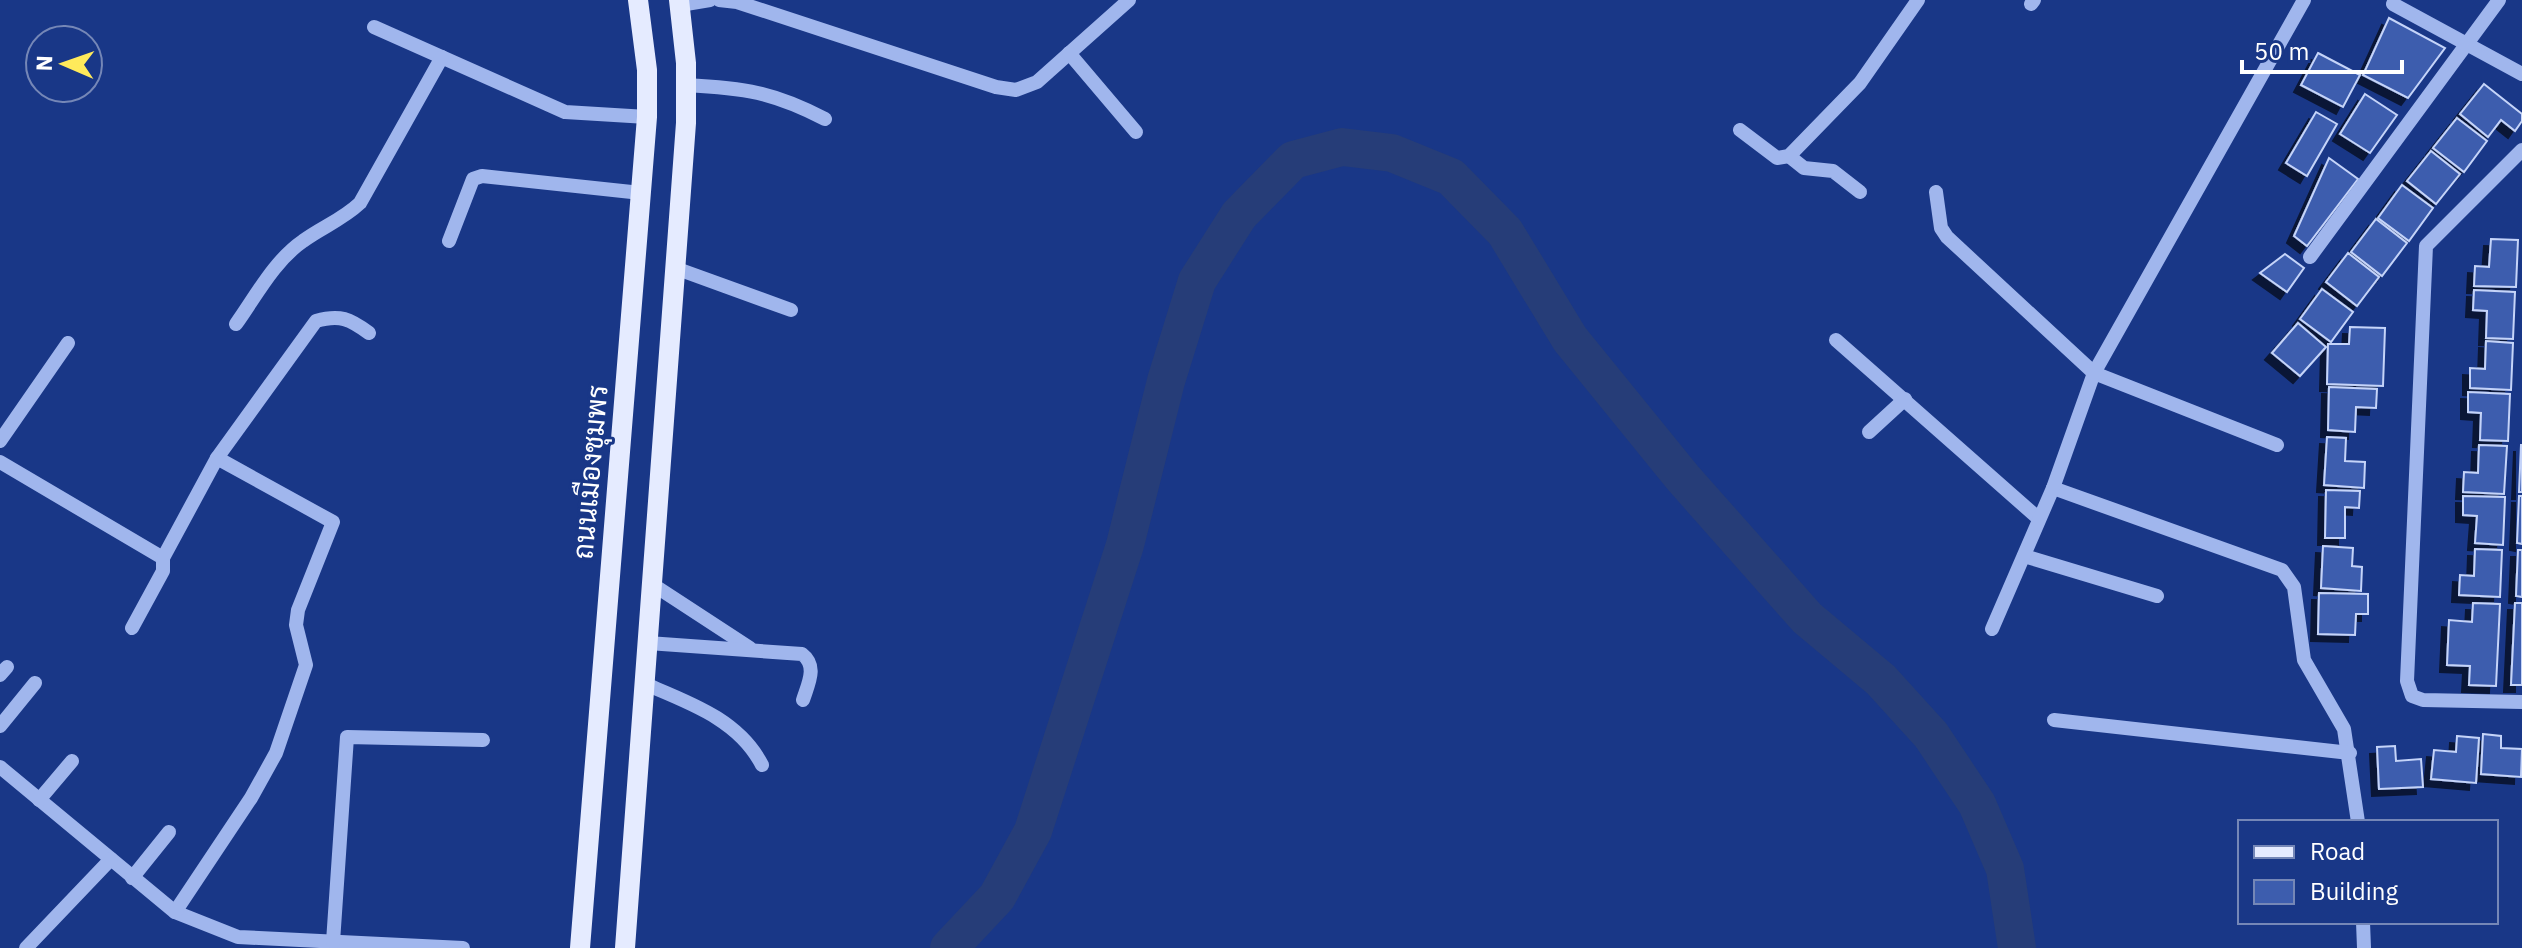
<svg xmlns="http://www.w3.org/2000/svg" width="2522" height="948" font-family="'IBM Plex Sans',Sarabun,sans-serif">
	<style>
		.lines { fill: none; stroke-linecap: round; stroke-linejoin: round }
		.river { stroke: #263d78; stroke-width: 38 }
		.building { fill: #3d5dae; stroke: #c5d4f9; stroke-width: 2; filter: url(#shadow) }
		.minor { stroke: #a0b6ed; stroke-width: 14 }
		.major { stroke: #e5ebff; stroke-width: 20 }
		.labels { text-anchor: middle; stroke-width: 6; stroke-linejoin: round; paint-order: stroke }
		.street-label { font-size: 28px; fill: #fff; stroke: #193787 }
	</style>
	<defs>
		<filter id="shadow"><feDropShadow dx="-7" dy="7" stdDeviation="0" flood-color="#0009"/></filter>
	</defs>
	<rect width="100%" height="100%" fill="#193787"/>
	<g class="lines">
		<polyline class="river" points="949,948 997,897 1033,831 1125,545 1166,381 1197,281 1239,215 1293,160 1342,147 1392,153 1451,177 1505,232 1570,339 1683,478 1807,618 1881,680 1931,735 1977,804 2005,869 2017,948"/>
	</g>
	<g class="building">
		<polygon points="2389,18 2445,48 2408,98 2363,75"/>
		<polygon points="2318,53 2360,75 2343,107 2301,85"/>
		<polygon points="2484,84 2522,114 2522,121 2515,131 2501,120 2488,137 2460,114"/>
		<polygon points="2365,94 2397,115 2370,153 2340,134"/>
		<polygon points="2316,112 2337,124 2307,176 2286,163"/>
		<polygon points="2457,118 2487,141 2464,172 2433,148"/>
		<polygon points="2431,151 2460,174 2436,204 2407,181"/>
		<polygon points="2329,158 2358,179 2307,246 2294,236"/>
		<polygon points="2402,185 2433,208 2409,241 2378,218"/>
		<polygon points="2376,219 2407,243 2382,276 2351,252"/>
		<polygon points="2491,239 2518,240 2516,287 2474,286 2475,266 2489,267"/>
		<polygon points="2348,253 2379,277 2357,306 2326,282"/>
		<polygon points="2285,254 2304,268 2287,292 2260,273"/>
		<polygon points="2322,289 2353,312 2331,342 2300,319"/>
		<polygon points="2474,290 2515,292 2513,339 2486,338 2487,311 2473,310"/>
		<polygon points="2298,323 2326,347 2300,376 2272,353"/>
		<polygon points="2350,327 2385,328 2383,386 2327,384 2328,344 2349,344"/>
		<polygon points="2486,341 2513,343 2511,390 2470,388 2470,368 2485,369"/>
		<polygon points="2329,387 2377,389 2376,408 2356,407 2355,432 2328,430"/>
		<polygon points="2468,392 2510,394 2508,441 2480,440 2481,413 2468,412"/>
		<polygon points="2327,437 2346,438 2345,461 2365,462 2364,488 2324,485"/>
		<polygon points="2479,445 2507,446 2504,494 2463,492 2464,472 2478,473"/>
		<polygon points="2521,445 2522,445 2522,492 2519,492"/>
		<polygon points="2326,490 2360,491 2359,508 2345,507 2345,538 2325,538"/>
		<polygon points="2463,496 2505,497 2503,545 2475,543 2477,516 2463,515"/>
		<polygon points="2519,496 2522,496 2522,544 2517,543"/>
		<polygon points="2323,546 2353,548 2352,566 2362,567 2361,591 2321,588"/>
		<polygon points="2475,549 2502,550 2500,597 2459,595 2460,575 2474,576"/>
		<polygon points="2518,550 2522,550 2522,597 2516,596"/>
		<polygon points="2319,593 2368,594 2368,614 2356,614 2355,635 2318,634"/>
		<polygon points="2473,603 2500,604 2496,686 2469,685 2470,666 2447,665 2449,620 2472,622"/>
		<polygon points="2515,603 2522,603 2522,685 2511,685"/>
		<polygon points="2483,734 2501,736 2501,748 2522,749 2521,777 2481,774"/>
		<polygon points="2457,736 2479,738 2476,783 2431,779 2434,750 2456,752"/>
		<polygon points="2395,746 2396,761 2421,759 2423,787 2379,789 2377,747"/>
	</g>
	<g class="lines">
		<g class="minor">
			<polyline points="719,0 737,2 996,87 1016,90 1037,82 1129,0"/>
			<polyline points="2031,4 2034,0"/>
			<polyline points="2393,4 2522,74"/>
			<polyline points="680,5 710,0"/>
			<polyline points="374,27 565,112 647,117"/>
			<polyline points="1069,53 1136,132"/>
			<path d="M 686,85 C 744,88 773,92 825,119"/>
			<polyline points="1740,130 1777,158 1789,156 1860,83 1918,0"/>
			<polyline points="2522,150 2426,246 2407,681 2412,696 2423,700 2522,702"/>
			<polyline points="1789,156 1804,168 1833,171 1860,192"/>
			<polyline points="1936,192 1941,228 1947,237 2094,373 2277,445"/>
			<polyline points="449,241 473,179 482,176 641,193"/>
			<polyline points="2310,257 2499,0"/>
			<polyline points="675,268 791,310"/>
			<path d="M 236,324 C 256,296 274,261 303,241 C 322,227 342,220 360,203 L 442,57"/>
			<polyline points="1836,340 2038,518"/>
			<polyline points="1869,432 1905,399"/>
			<polyline points="0,441 68,343"/>
			<polyline points="0,462 163,558"/>
			<polyline points="2053,488 2282,570 2294,587 2304,660 2344,729 2358,822"/>
			<polyline points="2024,556 2157,596"/>
			<polyline points="652,584 750,648"/>
			<path d="M 132,628 L 163,571 L 163,558 L 217,458 L 316,321 C 340,314 350,319 369,333"/>
			<polyline points="1992,629 2053,488 2094,373 2304,0"/>
			<path d="M 648,643 L 802,654 C 818,666 808,684 803,700"/>
			<polyline points="0,675 7,667"/>
			<path d="M 645,684 C 690,703 739,720 762,765"/>
			<polyline points="2054,720 2350,753"/>
			<polyline points="0,726 35,683"/>
			<polyline points="0,767 175,912 238,937 463,948"/>
			<polyline points="39,800 72,761"/>
			<polyline points="132,878 169,832"/>
			<polyline points="175,912 251,798 276,753 306,665 296,625 298,610 333,522 217,458"/>
			<polyline points="2363,922 2364,948"/>
			<polyline points="333,942 347,737 483,740"/>
			<polyline points="26,948 111,859"/>
		</g>
		<g class="major">
			<polyline points="580,948 647,117 647,70 638,0"/>
			<polyline points="625,948 686,123 686,63 679,0"/>
		</g>
	</g>
	<g class="labels">
		<g class="street-label">
			<text transform="translate(590 472) rotate(-85)" y="10">ถนนเมืองชุมพร</text>
		</g>
	</g>
	<rect x="2238" y="820" width="260" height="104" fill="#193787" stroke="#7587b7" stroke-width="2"/>
	<rect x="2254" y="846" width="40" height="12" fill="#e5ebff" stroke="#7587b7" stroke-width="2"/>
	<text x="2310" y="860" font-size="24" fill="#ffffff">Road</text>
	<rect x="2254" y="880" width="40" height="24" fill="#3d5dae" stroke="#7587b7" stroke-width="2"/>
	<text x="2310" y="900" font-size="24" fill="#ffffff">Building</text>
	<g transform="translate(64 64) rotate(272)"><circle r="38" fill="#193787" stroke="#7587b7" stroke-width="2"/>
	<path d="M0-6L14 30L0 20L-14 30Z" fill="#ffea5b"/>
	<text y="-12" font-size="22" font-weight="bold" text-anchor="middle" fill="#ffffff">N</text>
	</g>
	<path d="M2242 60v12h160v-12" fill="none" stroke="#ffffff" stroke-width="4"/>
	<text x="2254" y="60" font-size="24" fill="#ffffff" stroke="#193787" stroke-width="6" paint-order="stroke">50 m</text>
</svg>
